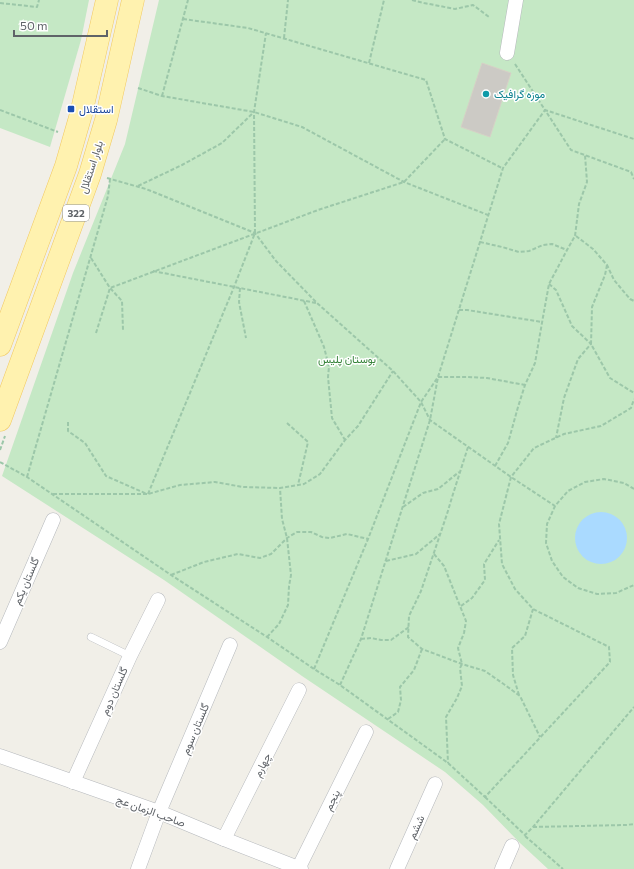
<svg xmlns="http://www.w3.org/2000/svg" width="634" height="869" font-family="Commissioner,Vazirmatn,sans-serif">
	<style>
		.green { fill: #c5e8c5 }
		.water { fill: #aadaff }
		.building { fill: #cccac5; stroke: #d6d1c6 }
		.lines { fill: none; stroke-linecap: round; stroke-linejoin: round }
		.lane-casing { stroke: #b5b8bc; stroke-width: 8 }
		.street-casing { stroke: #b5b8bc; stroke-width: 15 }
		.primary-casing { stroke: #f2c960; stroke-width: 23 }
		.path { stroke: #9cc7a9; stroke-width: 2; stroke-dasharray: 4 2; stroke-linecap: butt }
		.lane { stroke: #fff; stroke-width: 7 }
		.street { stroke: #fff; stroke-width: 14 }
		.primary { stroke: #fff2af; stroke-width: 22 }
		.culture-dot { fill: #0f9aa8; stroke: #fff; stroke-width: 1.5 }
		.transit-dot { fill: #1a4fb4; stroke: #fff; stroke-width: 1.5 }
		.labels { text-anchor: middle; stroke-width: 3; stroke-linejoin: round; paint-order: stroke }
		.shield { fill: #fff; stroke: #8f9295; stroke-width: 1 }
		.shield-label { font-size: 10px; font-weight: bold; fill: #5f6368 }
		.culture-label { font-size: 11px; fill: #0d838f; stroke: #fff; text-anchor: start }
		.transit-label { font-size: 11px; fill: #164399; stroke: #fff; text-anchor: start }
		.street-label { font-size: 11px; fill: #5f6368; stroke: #fff }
		.park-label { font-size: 11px; fill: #348238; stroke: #fff }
	</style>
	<rect width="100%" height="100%" fill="#f1efe8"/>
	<g class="green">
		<polygon points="0,0 89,0 81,40 50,147 0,128"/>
		<polygon points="159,0 634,0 634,869 548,869 520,843 483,805 445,772 302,676 164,580 2,476 73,273 125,144"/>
	</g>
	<circle class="water" cx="601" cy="538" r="26"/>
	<polygon class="building" points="482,63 511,73 490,137 461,127"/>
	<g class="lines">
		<defs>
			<polyline id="lane" points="91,637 130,656"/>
			<g id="street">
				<polyline points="507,53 516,0"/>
				<polyline points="0,642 53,520"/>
				<polyline points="0,756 159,812 224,839 301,869"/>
				<polyline points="73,782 130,656 158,600"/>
				<polyline points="224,839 299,690"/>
				<polyline points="138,869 159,812 230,645"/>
				<polyline points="298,869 366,732"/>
				<polyline points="397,869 435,784"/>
				<polyline points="502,869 512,846"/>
			</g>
			<g id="primary">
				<polyline points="0,345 66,166 81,114 107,0"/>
				<polyline points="0,420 90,174 106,120 133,0"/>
			</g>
		</defs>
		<use href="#lane" class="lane-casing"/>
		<use href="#street" class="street-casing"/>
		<use href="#primary" class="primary-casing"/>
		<g class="path">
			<polyline points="412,0 424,3 455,9 473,5 489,17"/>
			<polyline points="0,3 37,7 39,0"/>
			<polyline points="183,19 248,28 426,80 445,139 502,168"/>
			<polyline points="284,38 288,0"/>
			<polyline points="369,63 384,0"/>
			<polyline points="515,64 545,110 634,139"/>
			<polyline points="138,88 162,96 254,112 302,127 404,182 488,215"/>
			<polyline points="162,96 188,0"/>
			<polyline points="0,110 58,132"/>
			<polyline points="107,178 146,189 255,233 276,261 317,303 393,371 421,402 430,420 511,477 555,506"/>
			<polyline points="138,186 182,165 222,143 254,112"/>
			<polyline points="576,236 593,249 607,265 614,280 630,299 634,301"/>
			<polyline points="480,242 502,247 519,252 529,251 543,245 552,244 567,250"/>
			<polyline points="91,258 110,288 122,301 123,330"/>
			<polyline points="607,265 605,275 592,307 591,344 610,378 634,393"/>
			<polyline points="153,271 316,303"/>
			<polyline points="549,284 556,290 572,326 591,344 578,359 564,398 556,438"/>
			<polyline points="240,288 239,302 246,338"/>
			<polyline points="304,301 324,347 329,367 328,377 332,418 345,440"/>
			<polyline points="459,310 467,310 542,322"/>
			<polyline points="96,333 110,288 318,210 404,182 445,139"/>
			<polyline points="68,422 68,431 85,443 106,476 147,494"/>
			<polyline points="287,423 308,442 298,485"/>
			<polyline points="468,447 453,494 447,514 421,591 409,616 408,637 422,649 462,664 485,671 505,685 520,696 540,737"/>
			<polyline points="0,450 5,436"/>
			<polyline points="0,462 27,477 171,575 267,637 314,669 340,685 448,763 485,797 610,662 609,647 533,609 515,589 502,564 499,524 511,477 534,448 564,434 601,426 631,408 634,399"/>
			<polyline points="495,466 508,443 518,407 525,385 535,363 543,317 549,284 567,250 575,236 579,204 587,182 585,155"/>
			<polyline points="27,477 108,196 110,179"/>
			<polyline points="634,489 624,483 604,479 585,482 568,491 555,506 547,524 546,543 552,561 563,577 578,588 597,594 616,593 634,585"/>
			<polyline points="53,494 148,494 180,485 215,482 243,487 280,488 304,484 320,474 345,440 358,426 393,371"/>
			<polyline points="148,494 234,287 255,233 254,112 266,33"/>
			<polyline points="403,507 423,493 438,489 459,472"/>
			<polyline points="434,554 444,566 466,621 464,633 458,648 462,664 460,668 462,686 457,698 446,717 448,763"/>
			<polyline points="386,561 416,554 440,534"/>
			<polyline points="171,575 204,562 238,554 260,558 271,554 287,538 297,532 311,532 322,537 330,538 347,534 368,539"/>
			<polyline points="461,606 472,598 485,580 484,564 499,540"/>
			<polyline points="267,637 279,624 288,605 289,586 291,575 287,538 282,519 280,488"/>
			<polyline points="361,639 371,638 381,640 391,640 409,627"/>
			<polyline points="314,669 368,539 421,402 438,377 468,377 487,378 525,385"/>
			<polyline points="340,685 361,639 430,420 438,377 503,168 545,110 571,150 631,172 634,179"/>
			<polyline points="519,695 513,675 512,648 525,636 533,609"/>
			<polyline points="388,719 398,712 401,700 400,687 414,670 422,649"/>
			<polyline points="485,797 525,835 533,827 634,707"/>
			<polyline points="533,827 626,825 634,824"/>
			<polyline points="525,836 563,869"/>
		</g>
		<use href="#lane" class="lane"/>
		<use href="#street" class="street"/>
		<use href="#primary" class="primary"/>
	</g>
	<circle class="culture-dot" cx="486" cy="94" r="4"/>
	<rect class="transit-dot" x="67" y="105" width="8" height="8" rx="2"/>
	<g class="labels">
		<rect class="shield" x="63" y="205" width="26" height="16" rx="3"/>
		<g class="shield-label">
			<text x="76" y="217">322</text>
		</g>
		<g class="culture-label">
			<text x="494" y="98">موزه گرافیک</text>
		</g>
		<g class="transit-label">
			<text x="79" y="113">استقلال</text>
		</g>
		<g class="street-label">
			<text transform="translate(91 167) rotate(-72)" y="4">بلوار استقلال</text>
			<text transform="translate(26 581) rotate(-67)" y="4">گلستان یکم</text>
			<text transform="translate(114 691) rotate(-66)" y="4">گلستان دوم</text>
			<text transform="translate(195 729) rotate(-67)" y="4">گلستان سوم</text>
			<text transform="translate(262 765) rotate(-64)" y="4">چهارم</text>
			<text transform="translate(332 800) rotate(-63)" y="4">پنجم</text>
			<text transform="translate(151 811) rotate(20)" y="4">صاحب الزمان عج</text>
			<text transform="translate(416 827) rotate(-66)" y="4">ششم</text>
		</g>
		<g class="park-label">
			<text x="347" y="363">بوستان پلیس</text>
		</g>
	</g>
	<path d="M14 30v6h93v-6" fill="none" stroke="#5f6368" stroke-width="2"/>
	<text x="20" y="30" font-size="12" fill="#5f6368" stroke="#ffffff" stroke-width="3" paint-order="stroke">50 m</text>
</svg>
